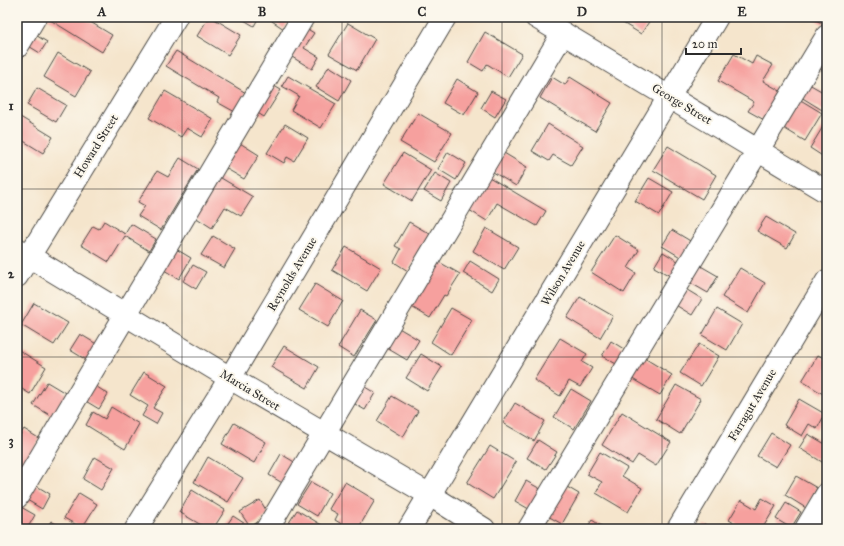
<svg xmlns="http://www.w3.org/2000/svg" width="844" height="546" font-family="'IM FELL Great Primer',serif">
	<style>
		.building { fill: #f6a09e }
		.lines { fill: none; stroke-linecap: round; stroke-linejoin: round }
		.minor-casing { stroke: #494743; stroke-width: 24 }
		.minor { stroke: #fff; stroke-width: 22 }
		.grid { fill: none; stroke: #2b2b2b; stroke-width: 1; stroke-opacity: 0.55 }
		.labels { text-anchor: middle; stroke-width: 4; stroke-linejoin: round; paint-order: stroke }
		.street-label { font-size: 12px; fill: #2b2b2b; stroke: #fbf7ec }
		.neatline { fill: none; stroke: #2b2b2b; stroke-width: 1.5 }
		.grid-label { font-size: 13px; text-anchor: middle; font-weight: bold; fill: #2b2b2b }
	</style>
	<rect width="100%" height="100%" fill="#fbf7ec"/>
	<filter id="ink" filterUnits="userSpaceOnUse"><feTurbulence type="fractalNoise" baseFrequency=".025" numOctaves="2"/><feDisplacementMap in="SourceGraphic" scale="8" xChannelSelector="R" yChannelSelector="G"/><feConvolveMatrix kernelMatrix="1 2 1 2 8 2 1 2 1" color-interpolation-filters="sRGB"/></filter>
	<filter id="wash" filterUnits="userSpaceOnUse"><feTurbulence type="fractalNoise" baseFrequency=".012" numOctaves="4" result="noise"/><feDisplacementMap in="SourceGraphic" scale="16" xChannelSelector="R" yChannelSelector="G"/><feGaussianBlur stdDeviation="0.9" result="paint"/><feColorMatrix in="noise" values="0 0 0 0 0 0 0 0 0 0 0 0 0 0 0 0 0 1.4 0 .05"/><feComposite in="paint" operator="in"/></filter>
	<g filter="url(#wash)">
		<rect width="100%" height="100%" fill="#f5e5cc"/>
		<g id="blocks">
			<g class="building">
				<polygon points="48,17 82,17 112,35 102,52 47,18"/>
				<polygon points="209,17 211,17 241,35 228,55 197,36"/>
				<polygon points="239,17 259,17 254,26"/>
				<polygon points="275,17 291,17 284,29 272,21"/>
				<polygon points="613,17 652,17 641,34"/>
				<polygon points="811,17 827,17 823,24"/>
				<polygon points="348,23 375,39 357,70 329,54"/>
				<polygon points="301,25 314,33 304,48 319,57 312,69 292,57"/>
				<polygon points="485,32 522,54 508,77 487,64 483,71 468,62"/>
				<polygon points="34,34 47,42 40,53 27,45"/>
				<polygon points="176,51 246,93 235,112 217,102 219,98 166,66"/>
				<polygon points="58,53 90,72 76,96 44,77"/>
				<polygon points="734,54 752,64 756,56 773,65 763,81 782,92 766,121 748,111 754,102 718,81"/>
				<polygon points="827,57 827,73 820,69"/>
				<polygon points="329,66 351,80 339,101 316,87"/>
				<polygon points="288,76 336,104 321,128 291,110 299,96 282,86"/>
				<polygon points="552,77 565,85 570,77 612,103 595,131 540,98"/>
				<polygon points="457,79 478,92 464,115 443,103"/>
				<polygon points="269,83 281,90 264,117 253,110"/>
				<polygon points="809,84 823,92 827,86 827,113 801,97"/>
				<polygon points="37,88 66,105 56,122 27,105"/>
				<polygon points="165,91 213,119 202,137 187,128 181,137 149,118"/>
				<polygon points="491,91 506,99 495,117 481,108"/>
				<polygon points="799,99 822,113 805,141 782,127"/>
				<polygon points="418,113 452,133 434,162 400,142"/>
				<polygon points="17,115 53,137 43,153 17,137"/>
				<polygon points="827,120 827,159 810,148"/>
				<polygon points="285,124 308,138 294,161 287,157 284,163 267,153"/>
				<polygon points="548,124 583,146 571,165 553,155 549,161 532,151"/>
				<polygon points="235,140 259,155 244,179 220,165"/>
				<polygon points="668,146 716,175 702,199 653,170"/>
				<polygon points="448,152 466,163 456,180 438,169"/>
				<polygon points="403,153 431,170 412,201 384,184"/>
				<polygon points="504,153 527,167 516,186 493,172"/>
				<polygon points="180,158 198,169 161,230 138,216 145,206 138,202 157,171 168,177"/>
				<polygon points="435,173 451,183 441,201 424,191"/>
				<polygon points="216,175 253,197 241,216 225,207 212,228 192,215"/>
				<polygon points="489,177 546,211 537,226 497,203 487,221 469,210"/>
				<polygon points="649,178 673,192 659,215 635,201"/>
				<polygon points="766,217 795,234 787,248 757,231"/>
				<polygon points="104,221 125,234 131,224 156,239 149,251 125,236 109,262 81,245 93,226 99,229"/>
				<polygon points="409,222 430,234 408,271 394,262 401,249 395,246"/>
				<polygon points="486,228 518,247 504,270 473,251"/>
				<polygon points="672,230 692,242 682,258 662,246"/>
				<polygon points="615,235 639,250 628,268 636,273 624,293 591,272"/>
				<polygon points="213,236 235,249 224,268 201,255"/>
				<polygon points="171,246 191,258 179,279 159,267"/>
				<polygon points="346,247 381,268 367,291 332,270"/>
				<polygon points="663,252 681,263 672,277 654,267"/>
				<polygon points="432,258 460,274 446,296 444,295 430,318 405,303"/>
				<polygon points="470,261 499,279 492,291 463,273"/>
				<polygon points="193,265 206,272 196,289 183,281"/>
				<polygon points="699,265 718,276 708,293 689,282"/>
				<polygon points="740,268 765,283 748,313 722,297"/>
				<polygon points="315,284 343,301 328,327 299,310"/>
				<polygon points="684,288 702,299 692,315 674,304"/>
				<polygon points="580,297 613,316 600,338 567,318"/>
				<polygon points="34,303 68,323 54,345 21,325"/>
				<polygon points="451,308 472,320 451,355 431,342"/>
				<polygon points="717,309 742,324 727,350 702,335"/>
				<polygon points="360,310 377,320 354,357 338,347"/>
				<polygon points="392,324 419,340 407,360 380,344"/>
				<polygon points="80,334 98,345 88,361 70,350"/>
				<polygon points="560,338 587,354 582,362 592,368 580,387 569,381 560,396 534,380"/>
				<polygon points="611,341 627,351 618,365 602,356"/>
				<polygon points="699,344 719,356 701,386 680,373"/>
				<polygon points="284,346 319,367 307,388 271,367"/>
				<polygon points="17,349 46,367 30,394 17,386"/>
				<polygon points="421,354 442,367 427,391 406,378"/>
				<polygon points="818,355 827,360 827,387 823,394 802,381"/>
				<polygon points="641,356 672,375 660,395 629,377"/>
				<polygon points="144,372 167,386 153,408 162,413 156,424 142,416 148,406 130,395"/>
				<polygon points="47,382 67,394 53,417 33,405"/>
				<polygon points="360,384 375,393 365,410 350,401"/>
				<polygon points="94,385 108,394 99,409 84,400"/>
				<polygon points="676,385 701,399 680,434 656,419"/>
				<polygon points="571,389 591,401 574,429 554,417"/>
				<polygon points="392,396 418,411 403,437 377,421"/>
				<polygon points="799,399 825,414 817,429 809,424 802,436 784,425"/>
				<polygon points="17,403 22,406 17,415"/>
				<polygon points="515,403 545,421 534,441 503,423"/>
				<polygon points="111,407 139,424 125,449 86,425 93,412 105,419"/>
				<polygon points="622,412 671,442 656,466 638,455 632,464 602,445"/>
				<polygon points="234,423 266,442 254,463 222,444"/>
				<polygon points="24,429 40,439 20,472 17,470 17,434 19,436"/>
				<polygon points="771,433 790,445 776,467 757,456"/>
				<polygon points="808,434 827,445 827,465 799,448"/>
				<polygon points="538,440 557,452 546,469 527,458"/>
				<polygon points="490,446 516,462 493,499 467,483"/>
				<polygon points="600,452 627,468 622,476 642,488 628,512 596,493 602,482 587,474"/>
				<polygon points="281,454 296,463 284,484 269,475"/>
				<polygon points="95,457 114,468 101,490 83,479"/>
				<polygon points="208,457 243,478 228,502 194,482"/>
				<polygon points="796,476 817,488 806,508 785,495"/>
				<polygon points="526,481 546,492 534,512 515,501"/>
				<polygon points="311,482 330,493 317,516 297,504"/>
				<polygon points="345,482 375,500 358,529 350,529 335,520 338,514 329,509"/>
				<polygon points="562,484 579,494 562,524 544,514"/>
				<polygon points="35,485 50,494 42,509 27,500"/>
				<polygon points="192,490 225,510 213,529 208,529 179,512"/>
				<polygon points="79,493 97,504 82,528 64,518"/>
				<polygon points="762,498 776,506 762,529 744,529 729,520 741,500 756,509"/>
				<polygon points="260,500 269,515 250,527 240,512"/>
				<polygon points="786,503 801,512 791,528 776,519"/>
				<polygon points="21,507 35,515 27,529 17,529 17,513"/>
				<polygon points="297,510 328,529 285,529"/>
				<polygon points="233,516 250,527 248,529 224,529"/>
				<polygon points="592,520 606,529 586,529"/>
				<polygon points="51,521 64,529 46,529"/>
				<polygon points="704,524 713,529 702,529"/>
			</g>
		</g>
	</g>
	<g filter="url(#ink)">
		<use href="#blocks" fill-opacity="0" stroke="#494743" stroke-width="1"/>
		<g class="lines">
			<defs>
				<g id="minor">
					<polyline points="536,17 827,192"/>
					<polyline points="17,47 35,17"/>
					<polyline points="17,249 230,378 430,495 484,529"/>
					<polyline points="17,276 176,17"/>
					<polyline points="17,497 303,17"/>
					<polyline points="136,529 230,378 445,17"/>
					<polyline points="267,529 563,33"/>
					<polyline points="409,529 717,17"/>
					<polyline points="529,529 827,36"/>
					<polyline points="678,529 827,281"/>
					<polyline points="806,529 827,494"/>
				</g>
			</defs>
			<use href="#minor" class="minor-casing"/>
			<use href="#minor" class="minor"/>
		</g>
	</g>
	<path class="grid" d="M 182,17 L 182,529M 342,17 L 342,529M 502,17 L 502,529M 662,17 L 662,529M 17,189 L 827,189M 17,357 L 827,357"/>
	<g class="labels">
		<g class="street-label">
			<text transform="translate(682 104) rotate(31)" y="4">George Street</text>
			<text transform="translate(96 146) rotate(-58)" y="4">Howard Street</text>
			<text transform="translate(563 273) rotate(-59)" y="4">Wilson Avenue</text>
			<text transform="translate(292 274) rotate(-59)" y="4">Reynolds Avenue</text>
			<text transform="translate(250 390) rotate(31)" y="4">Marcia Street</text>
			<text transform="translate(752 405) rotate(-59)" y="4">Farragut Avenue</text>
		</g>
	</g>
	<rect width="844" height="546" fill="none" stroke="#fbf7ec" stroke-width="44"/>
	<path d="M686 48v6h55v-6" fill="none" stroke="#2b2b2b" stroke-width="2"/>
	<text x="692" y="48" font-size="12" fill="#2b2b2b" stroke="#fbf7ec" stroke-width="3" paint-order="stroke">20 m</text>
	<rect x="22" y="22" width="800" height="502" class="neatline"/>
	<g class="grid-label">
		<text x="102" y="16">A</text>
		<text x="262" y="16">B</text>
		<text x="422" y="16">C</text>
		<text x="582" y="16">D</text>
		<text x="742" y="16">E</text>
		<text x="11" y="110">1</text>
		<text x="11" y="278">2</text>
		<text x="11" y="445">3</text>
	</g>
</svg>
